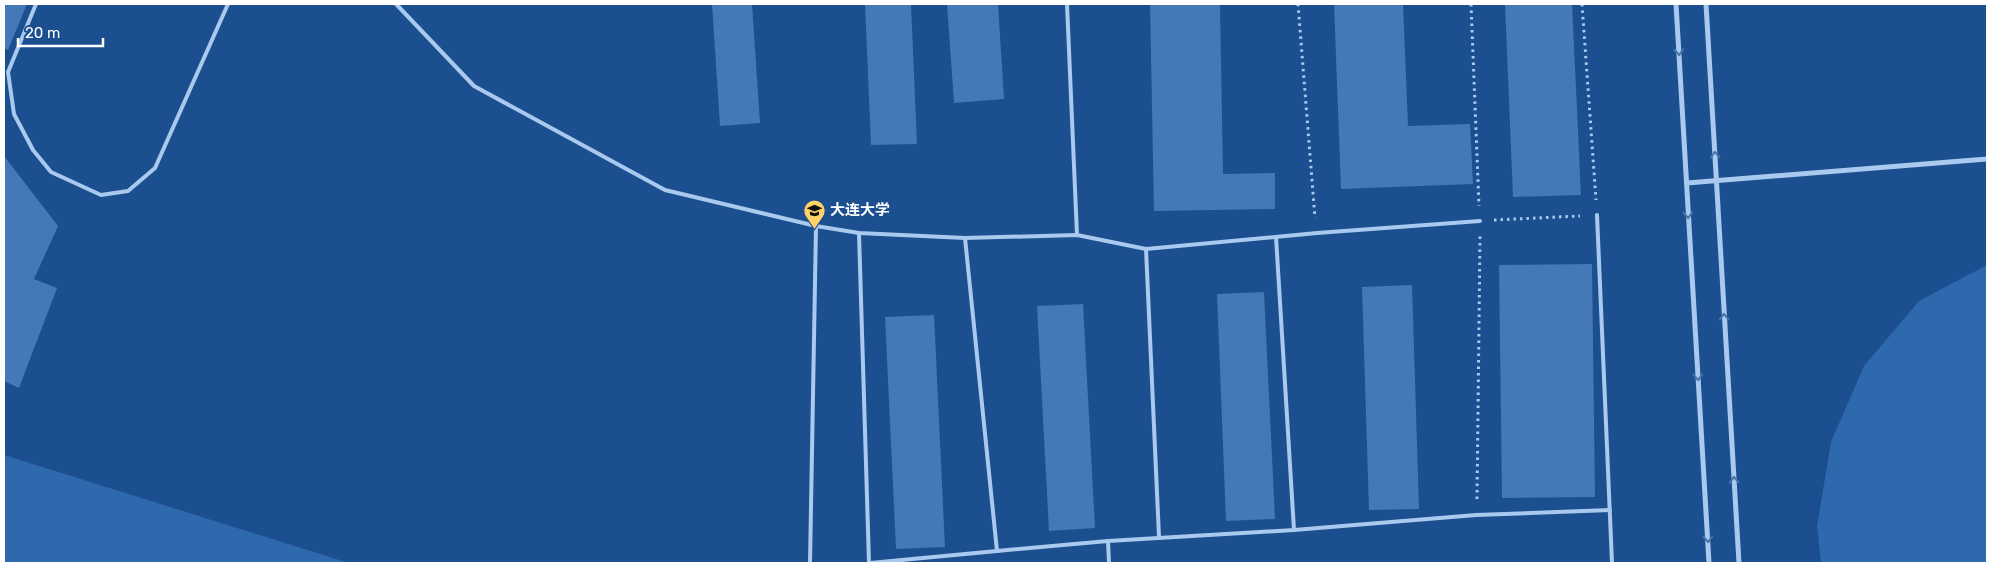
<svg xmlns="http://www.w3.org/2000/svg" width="1991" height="567" font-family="Rubik,'Noto Sans SC',sans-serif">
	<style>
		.green { fill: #2e69ad }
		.building { fill: #4478b7 }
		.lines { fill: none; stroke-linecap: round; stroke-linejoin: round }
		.path { stroke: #a9c9ee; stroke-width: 3; stroke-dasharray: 2.5 4; stroke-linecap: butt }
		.lane { stroke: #a9c9ee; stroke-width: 4 }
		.street { stroke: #a9c9ee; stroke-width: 5 }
		.oneway { stroke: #4674ac }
		.labels { text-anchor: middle; stroke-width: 4; stroke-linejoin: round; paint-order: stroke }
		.poi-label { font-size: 15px; font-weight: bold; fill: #fff; stroke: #1b4f8f; text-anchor: start }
	</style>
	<rect width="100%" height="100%" fill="#1b4f8f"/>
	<g class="green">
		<polygon points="1987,265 1987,563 1821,563 1817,526 1831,442 1864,366 1919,301"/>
		<polygon points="4,455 349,563 4,563"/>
	</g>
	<g class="building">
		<polygon points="4,4 27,4 8,50 4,48"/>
		<polygon points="712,4 752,4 760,123 720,126"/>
		<polygon points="865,4 911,4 917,144 871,145"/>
		<polygon points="947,4 998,4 1004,99 954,103"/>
		<polygon points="1150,4 1220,4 1223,174 1275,173 1275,209 1154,211"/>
		<polygon points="1334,4 1403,4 1408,126 1470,124 1473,184 1341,189"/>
		<polygon points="1505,4 1572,4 1581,195 1513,197"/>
		<polygon points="4,156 58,226 34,279 57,288 19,388 4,381"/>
		<polygon points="1592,264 1595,497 1502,498 1499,265"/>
		<polygon points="1412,285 1419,509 1369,510 1362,287"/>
		<polygon points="1264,292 1275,519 1226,521 1217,294"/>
		<polygon points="1083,304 1095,528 1049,531 1037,306"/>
		<polygon points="934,315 945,547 896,549 885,317"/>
	</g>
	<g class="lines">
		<g class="path">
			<polyline points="1298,4 1315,218"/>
			<polyline points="1471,4 1479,206"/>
			<polyline points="1582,4 1596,200"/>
			<polyline points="1494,220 1580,216"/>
			<polyline points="1477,499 1480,236"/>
		</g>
		<g class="lane">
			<polyline points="36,4 8,72 14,114 33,150 51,172 101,195 128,191 155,168 228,4"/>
			<polyline points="396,4 474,86 665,190 816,226 859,233 965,238 1077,235 1146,249 1317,233 1480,221"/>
			<polyline points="1067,4 1077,235"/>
			<polyline points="1597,215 1612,563"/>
			<polyline points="859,233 869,563"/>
			<polyline points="1276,237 1294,530"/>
			<polyline points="1146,249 1159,537"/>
			<polyline points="997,551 1108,541"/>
			<polyline points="810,563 816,226"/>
			<polyline points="870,563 997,551 965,238"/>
			<polyline points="1109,563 1108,541 1294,530 1476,515 1610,510"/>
		</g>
		<g class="street">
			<polyline points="1676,4 1709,563"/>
			<polyline points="1706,4 1739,563"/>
			<polyline points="1687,183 1987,159"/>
		</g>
	</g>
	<defs><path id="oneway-chevron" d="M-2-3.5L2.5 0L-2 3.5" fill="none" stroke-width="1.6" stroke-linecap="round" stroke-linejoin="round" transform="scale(1.25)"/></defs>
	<g class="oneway">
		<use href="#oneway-chevron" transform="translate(1679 52) rotate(87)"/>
		<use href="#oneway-chevron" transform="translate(1715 155) rotate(-93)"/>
		<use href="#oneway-chevron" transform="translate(1688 215) rotate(87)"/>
		<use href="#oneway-chevron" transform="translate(1724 317) rotate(-93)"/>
		<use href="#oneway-chevron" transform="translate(1698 377) rotate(87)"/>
		<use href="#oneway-chevron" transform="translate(1734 480) rotate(-93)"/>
		<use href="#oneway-chevron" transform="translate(1708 539) rotate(87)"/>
	</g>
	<defs>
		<symbol id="university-pin" viewBox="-11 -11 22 30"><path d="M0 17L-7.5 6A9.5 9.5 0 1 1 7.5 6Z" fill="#ffd166" stroke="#1b4f8f"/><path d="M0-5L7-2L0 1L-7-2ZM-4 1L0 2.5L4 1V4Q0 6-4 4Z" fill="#111"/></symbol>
	</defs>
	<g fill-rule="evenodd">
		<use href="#university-pin" x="802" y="198" width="25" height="34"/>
	</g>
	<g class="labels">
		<g class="poi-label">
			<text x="830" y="215">大连大学</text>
		</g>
	</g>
	<rect width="1991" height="567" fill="none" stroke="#ffffff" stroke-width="10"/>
	<path d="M18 38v8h85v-8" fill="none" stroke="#ffffff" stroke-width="2.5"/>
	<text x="25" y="38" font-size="15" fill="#ffffff" stroke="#1b4f8f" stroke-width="4" paint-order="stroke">20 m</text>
</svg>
